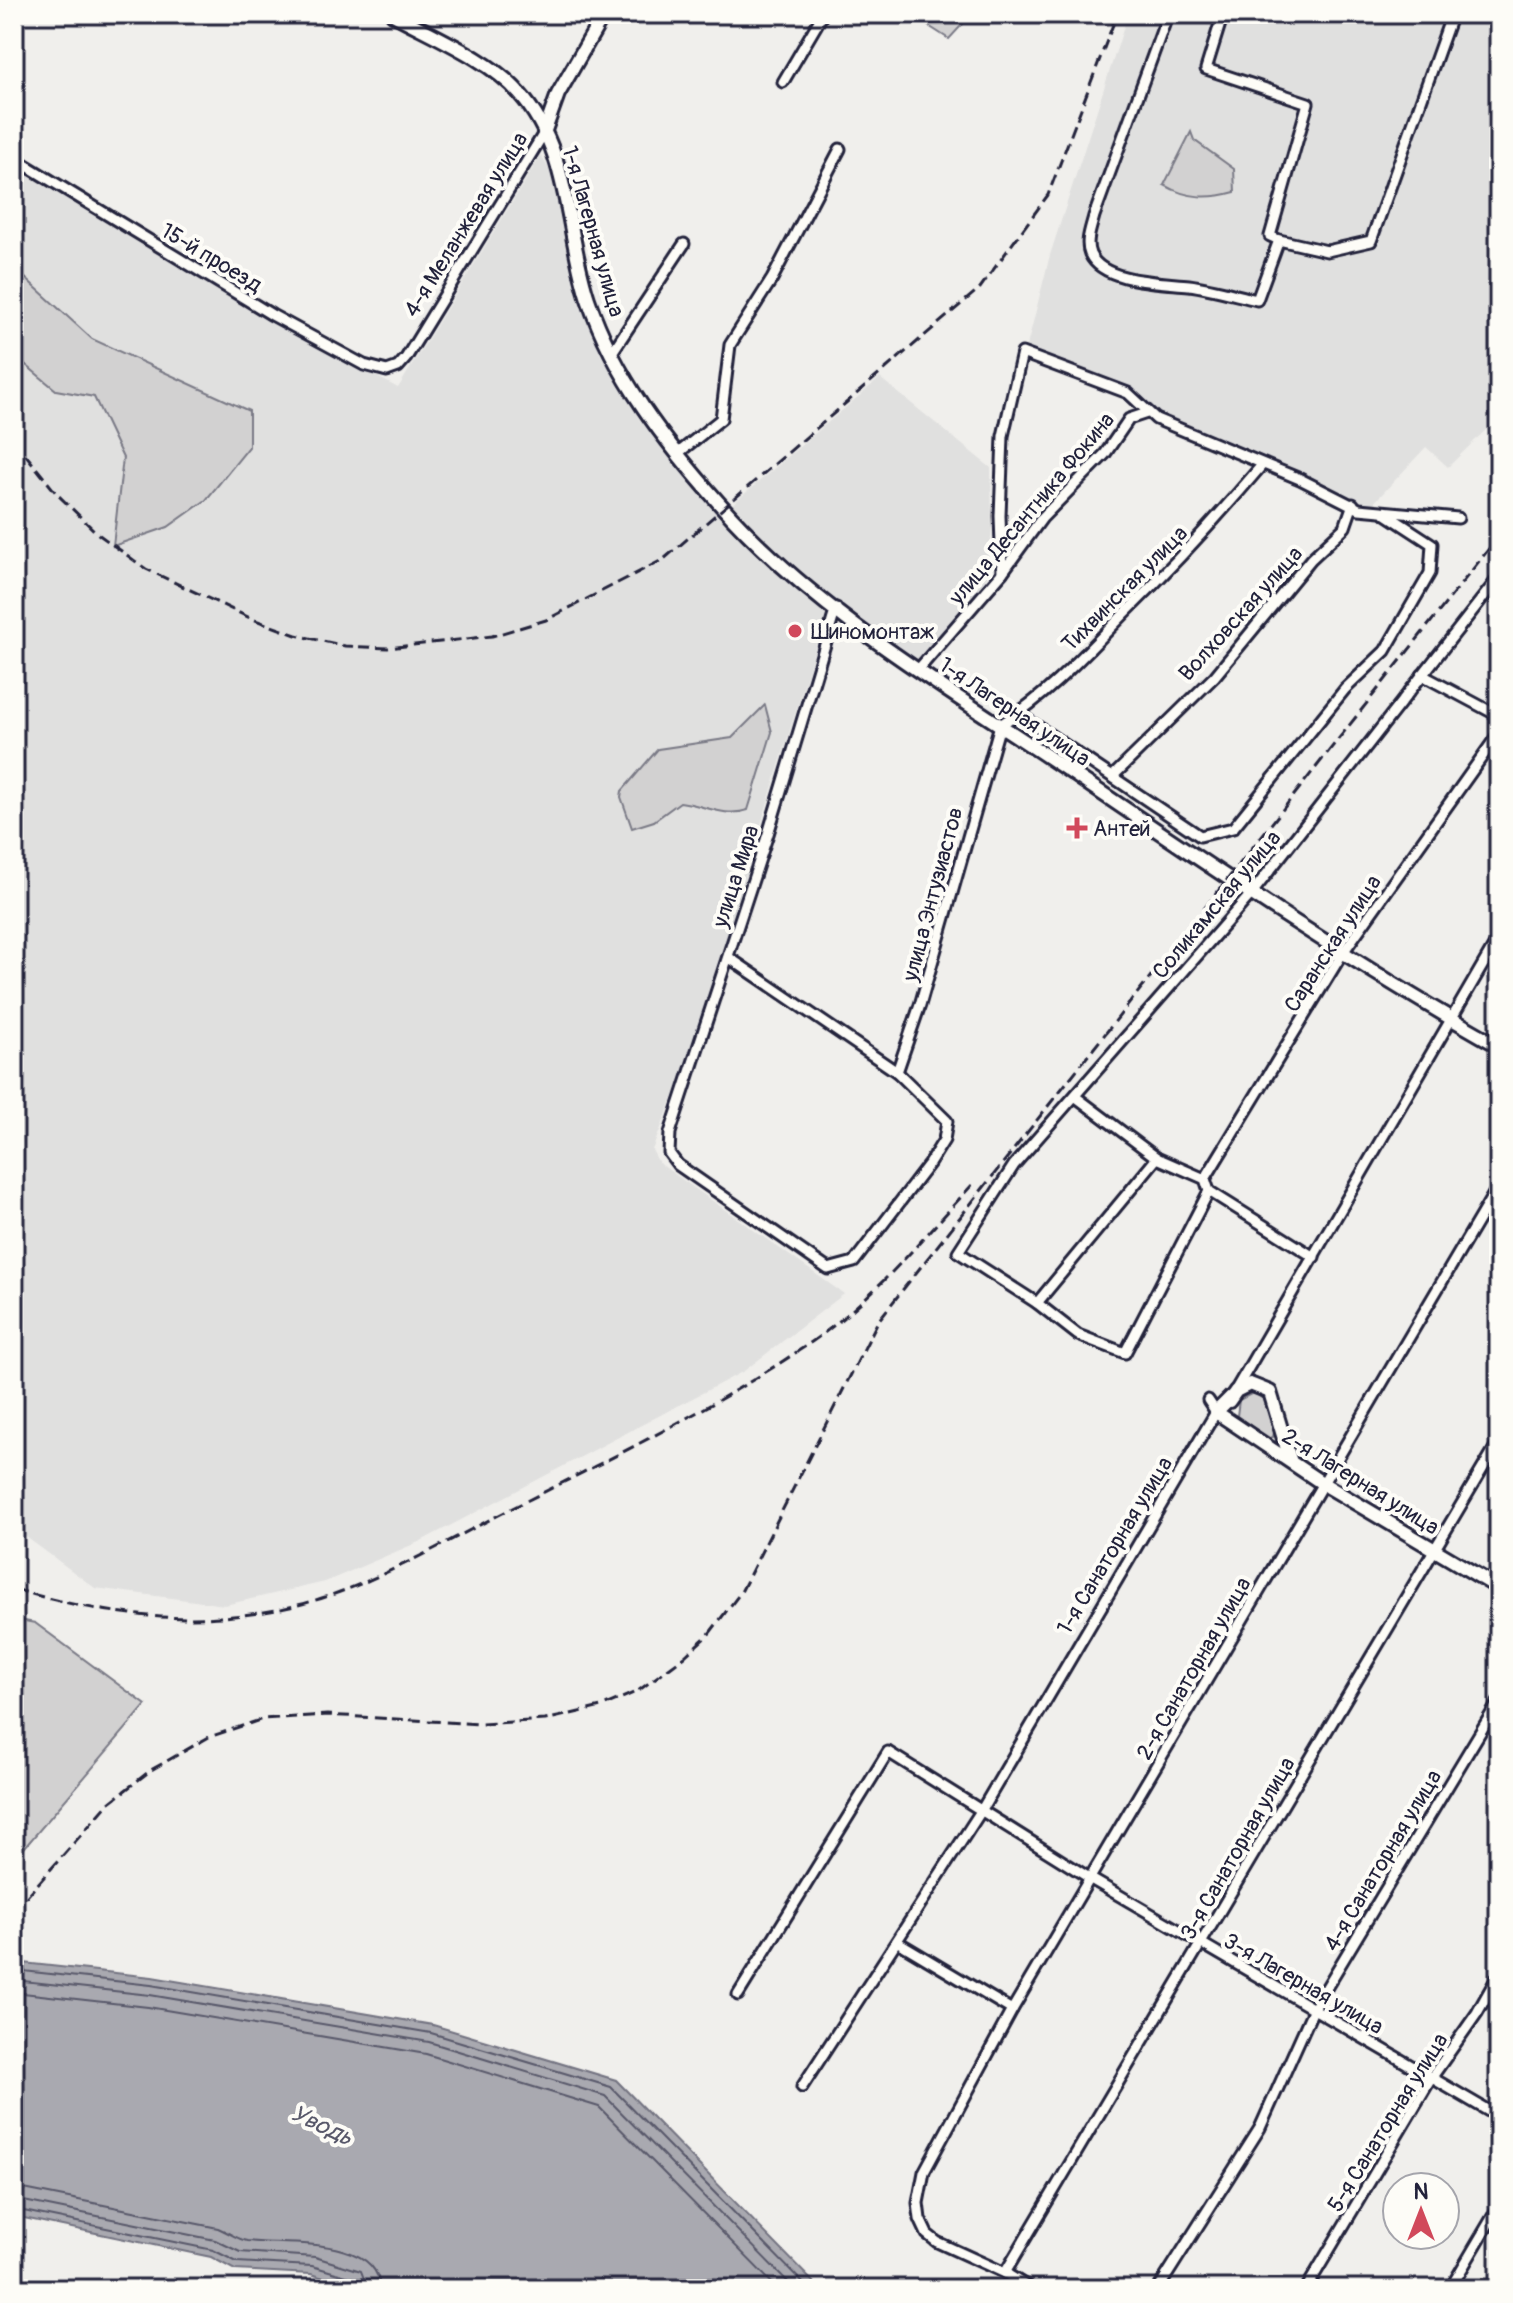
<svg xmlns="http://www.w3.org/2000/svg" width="1513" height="2303" font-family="Pangolin,sans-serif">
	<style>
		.built { fill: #e0e0df }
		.green { fill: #d2d1d1; stroke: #7a7a86; stroke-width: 2 }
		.water { fill: #a9a9b0; stroke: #737381; stroke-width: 2 }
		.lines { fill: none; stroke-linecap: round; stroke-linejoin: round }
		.shore { stroke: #58586a; stroke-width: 2 }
		.street-casing { stroke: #22223b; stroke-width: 15 }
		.secondary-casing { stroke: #22223b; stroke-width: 18 }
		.street { stroke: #fdfcf7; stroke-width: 9 }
		.secondary { stroke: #fdfcf7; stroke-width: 12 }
		.rail { stroke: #22223b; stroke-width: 3; stroke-dasharray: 12 6; stroke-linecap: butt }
		.poi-dot { fill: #d1495b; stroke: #fdfcf7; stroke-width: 3 }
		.labels { text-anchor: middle; stroke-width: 8; stroke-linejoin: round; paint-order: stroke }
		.street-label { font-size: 22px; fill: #22223b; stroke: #fdfcf7 }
		.poi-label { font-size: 22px; fill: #22223b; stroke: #fdfcf7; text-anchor: start }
		.water-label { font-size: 24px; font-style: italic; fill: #58586a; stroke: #fdfcf7 }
	</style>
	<rect width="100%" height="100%" fill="#f0efec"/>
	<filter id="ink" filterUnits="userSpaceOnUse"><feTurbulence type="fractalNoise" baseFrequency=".0125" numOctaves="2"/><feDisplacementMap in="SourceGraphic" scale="16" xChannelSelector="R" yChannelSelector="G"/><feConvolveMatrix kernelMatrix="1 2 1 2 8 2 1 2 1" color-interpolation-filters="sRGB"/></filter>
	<g filter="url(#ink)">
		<g class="built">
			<polygon points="1128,14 1499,14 1499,417 1448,467 1426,447 1370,507 1355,504 1207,434 1142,410 1126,391 1026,350 1050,255"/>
			<polygon points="541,155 553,176 573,274 601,355 640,420 706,498 827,610 690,1056 652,1150 659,1163 844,1294 744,1371 421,1541 325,1582 225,1605 95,1588 14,1528 14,163 271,319 398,388"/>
			<polygon points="880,378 991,468 992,529 987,576 975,597 920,664 821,590 729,507"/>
		</g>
		<g class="green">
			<polygon points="910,14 972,14 949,39"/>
			<path d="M 1191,132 L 1194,140 L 1234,169 L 1235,192 C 1210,199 1188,199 1164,185 Z"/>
			<polygon points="14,273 23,276 92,339 249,411 249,447 206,500 168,527 113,546 123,458 94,397 56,390 14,355"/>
			<path d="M 765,705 L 772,732 L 748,810 C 725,818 704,805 680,802 L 654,821 L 632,828 L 621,797 L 622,791 L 658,749 L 732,738 Z"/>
			<path d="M 1253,1393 C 1269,1398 1278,1421 1273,1437 L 1268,1439 L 1237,1416 L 1239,1400 Z"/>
			<polygon points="14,1619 35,1623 146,1705 14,1860"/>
		</g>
		<polygon class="water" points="14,1962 152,1977 433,2025 616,2080 820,2289 358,2289 311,2274 235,2270 211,2257 14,2216"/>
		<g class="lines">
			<g class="shore">
				<polyline points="14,1970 151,1985 431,2033 611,2087 809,2289"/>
				<polyline points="14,1980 150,1995 429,2042 605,2096 795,2289"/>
				<polyline points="14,1992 148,2007 426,2054 599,2107 778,2289"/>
				<path d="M 14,2187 L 218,2228 C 228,2232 237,2239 247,2241 C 283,2246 379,2235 380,2289"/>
				<polyline points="14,2199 215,2240 240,2252 315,2257 361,2271 368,2289"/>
				<polyline points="14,2209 213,2250 237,2262 312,2266 353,2278 358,2289"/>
			</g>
			<defs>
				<g id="street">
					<path d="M 1168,14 L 1094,216 C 1091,228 1085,242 1090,254 C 1103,283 1163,282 1189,285 C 1212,288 1235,295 1257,300 L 1279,240 L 1327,251 L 1371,241 L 1452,14"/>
					<polyline points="1223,14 1206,69 1308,103 1270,236 1279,240"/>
					<polyline points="783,82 823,14"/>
					<polyline points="14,158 272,315 364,365 387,371 398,367 406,358 544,133"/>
					<polyline points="611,354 684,244"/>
					<polyline points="677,454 721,419 730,345 772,279 840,149"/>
					<polyline points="1002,573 1000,516 1003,436 1022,353 1128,393 1156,419 1300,479 1359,509 1458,518"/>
					<polyline points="917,671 1002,573 1042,518 1105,454 1129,419 1147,413"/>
					<polyline points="1422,675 1499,716"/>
					<polyline points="1019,714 1200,836 1233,828 1345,689 1385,651 1430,573 1432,544 1386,514"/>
					<polyline points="1113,776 1215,676 1311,559 1345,527 1353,504"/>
					<polyline points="728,957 897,1072 947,1121 944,1140 929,1164 854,1262 828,1269 678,1165 669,1153 670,1133 768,834 836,608"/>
					<path d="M 897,1072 L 920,1005 L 1000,725 C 1047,696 1086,653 1124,614 C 1173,566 1218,517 1262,465"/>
					<polyline points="1076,1097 1157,1158 1205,1179 1209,1191 1314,1257"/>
					<polyline points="1205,1179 1342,954 1499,733"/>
					<polyline points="1209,1191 1125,1353 1078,1335 1037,1303 958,1252 1014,1165 1252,893 1499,577"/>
					<polyline points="1037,1303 1157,1158"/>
					<polyline points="1235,1391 1499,937"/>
					<polyline points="898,1942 1012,2010"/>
					<polyline points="738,1995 888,1752 1091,1879 1499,2117"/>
					<polyline points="802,2087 981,1811 1216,1412 1208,1400"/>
					<polyline points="1005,2273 1499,1441"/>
					<polyline points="1031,2289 1005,2273 937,2242 927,2234 920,2219 918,2203 924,2172 1012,2010 1499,1185"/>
					<polyline points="1158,2289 1260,2128 1313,2010 1499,1701"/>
					<polyline points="1306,2289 1432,2077 1477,2013 1499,1974"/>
					<polyline points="1450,2289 1499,2206"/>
				</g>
				<g id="secondary">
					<path d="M 393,14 C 431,35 491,60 519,93 C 571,151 565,230 588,299 C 615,378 665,442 719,503 C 818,616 958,695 1081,779 C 1218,872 1355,965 1499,1046"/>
					<polyline points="544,133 558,94 604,14"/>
					<polyline points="1231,1397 1216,1412 1322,1483 1499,1588"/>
					<polyline points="1229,1401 1236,1391 1250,1384 1270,1392 1290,1459"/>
				</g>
			</defs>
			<use href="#street" class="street-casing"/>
			<use href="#secondary" class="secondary-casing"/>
			<use href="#street" class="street"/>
			<use href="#secondary" class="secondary"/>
			<g class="rail">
				<polyline points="14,440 57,494 98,534 146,569 250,618 296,635 345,646 388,648 492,636 546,620 664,559 980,288 1048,195 1117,14"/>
				<path d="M 14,1589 C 93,1612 175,1626 258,1613 C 345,1601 419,1556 497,1516 C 604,1461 713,1410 813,1341 C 874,1298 922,1239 972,1185"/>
				<polyline points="14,1911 109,1803 151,1770 209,1737 263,1719 327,1715 481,1724 545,1720 601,1707 638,1691 685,1656 709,1634 741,1592 878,1321 1499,536"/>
			</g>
		</g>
	</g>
	<g class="poi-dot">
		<circle cx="795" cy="631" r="8"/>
		<path d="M1073 816h8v8h8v8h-8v8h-8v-8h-8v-8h8z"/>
	</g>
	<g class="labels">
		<g class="street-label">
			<text transform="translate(465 224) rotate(-58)" y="8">4-я Меланжевая улица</text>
			<text transform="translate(594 231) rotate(74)" y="8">1-я Лагерная улица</text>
			<text transform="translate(212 257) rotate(31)" y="8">15-й проезд</text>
			<text transform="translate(1031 508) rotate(-50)" y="8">улица Десантника Фокина</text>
			<text transform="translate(1124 588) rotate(-45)" y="8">Тихвинская улица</text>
			<text transform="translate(1240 613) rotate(-48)" y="8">Волховская улица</text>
			<text transform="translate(1015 711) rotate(34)" y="8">1-я Лагерная улица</text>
			<text transform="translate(735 876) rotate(-72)" y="8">улица Мира</text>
			<text transform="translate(932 894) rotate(-75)" y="8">улица Энтузиастов</text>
			<text transform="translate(1216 904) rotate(-50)" y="8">Соликамская улица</text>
			<text transform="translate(1332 943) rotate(-57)" y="8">Саранская улица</text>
			<text transform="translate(1361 1481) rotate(32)" y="8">2-я Лагерная улица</text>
			<text transform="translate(1114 1545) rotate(-59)" y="8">1-я Санаторная улица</text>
			<text transform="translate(1193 1668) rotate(-60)" y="8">2-я Санаторная улица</text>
			<text transform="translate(1237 1848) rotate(-60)" y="8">3-я Санаторная улица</text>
			<text transform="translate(1382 1860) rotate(-59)" y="8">4-я Санаторная улица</text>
			<text transform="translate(1304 1983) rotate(30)" y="8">3-я Лагерная улица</text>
			<text transform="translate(1387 2122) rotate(-58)" y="8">5-я Санаторная улица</text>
		</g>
		<g class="poi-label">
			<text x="811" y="639">Шиномонтаж</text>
			<text x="1093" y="836">Антей</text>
		</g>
		<g class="water-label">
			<text transform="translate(322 2125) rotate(25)" y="8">Уводь</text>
		</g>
	</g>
	<rect width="1513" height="2303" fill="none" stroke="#fdfcf7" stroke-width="48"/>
	<rect x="24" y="24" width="1465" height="2255" fill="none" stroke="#22223b" stroke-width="3" filter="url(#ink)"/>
	<g transform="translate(1421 2211)"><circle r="38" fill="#fdfcf7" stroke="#a5a5ac" stroke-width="2"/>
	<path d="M0-6L14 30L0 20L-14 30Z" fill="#d1495b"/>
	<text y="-12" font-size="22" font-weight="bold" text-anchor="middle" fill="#22223b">N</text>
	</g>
</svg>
